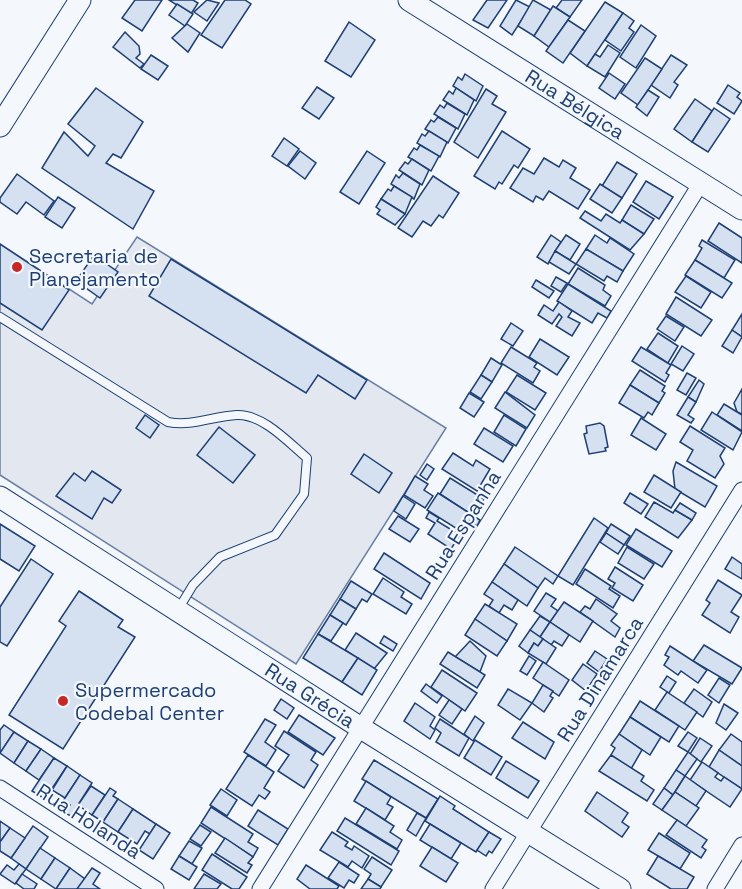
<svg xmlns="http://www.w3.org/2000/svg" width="742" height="889" font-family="'Space Grotesk',sans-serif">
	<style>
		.parking { fill: #e3e8f0; stroke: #687fa3; stroke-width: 1.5 }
		.building { fill: #d5e0f0; stroke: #1d3f73; stroke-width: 1.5 }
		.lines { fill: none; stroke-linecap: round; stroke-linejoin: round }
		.lane-casing { stroke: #1d3f73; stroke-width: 10 }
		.street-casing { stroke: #1d3f73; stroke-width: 17 }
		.secondary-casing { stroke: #1d3f73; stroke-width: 23 }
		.lane { stroke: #f4f7fb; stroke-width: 8 }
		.street { stroke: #f4f7fb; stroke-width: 15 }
		.secondary { stroke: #f4f7fb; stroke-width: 21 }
		.poi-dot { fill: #c62828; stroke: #f4f7fb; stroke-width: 2 }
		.labels { text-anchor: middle; stroke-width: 4.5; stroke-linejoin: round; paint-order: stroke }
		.street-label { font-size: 20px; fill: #1d3f73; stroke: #f4f7fb }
		.poi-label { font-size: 20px; fill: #1d3f73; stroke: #f4f7fb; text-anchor: start }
	</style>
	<rect width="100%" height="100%" fill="#f4f7fb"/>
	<polygon class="parking" points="137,237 446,428 296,664 0,475 0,244 92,304"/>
	<g class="building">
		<polygon points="135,0 162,0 142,31 122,18"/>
		<polygon points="169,0 193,0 198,3 191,14"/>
		<polygon points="207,0 219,3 207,21 194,12"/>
		<polygon points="225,0 245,0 251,4 222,48 201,35"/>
		<polygon points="487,0 507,0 488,28 473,20"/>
		<polygon points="516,0 530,7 512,35 500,26"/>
		<polygon points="533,0 551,10 534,36 518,26"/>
		<polygon points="562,0 582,0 570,17 556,8"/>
		<polygon points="605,2 623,13 587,66 570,53"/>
		<polygon points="177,4 193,14 185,26 169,15"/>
		<polygon points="553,6 570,17 549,47 534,36"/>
		<polygon points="623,13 634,21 629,28 634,32 621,51 605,40"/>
		<polygon points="568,20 585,31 563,63 546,51"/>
		<polygon points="349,22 375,40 351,77 325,61"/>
		<polygon points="187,24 200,33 188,52 172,38"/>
		<polygon points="641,25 656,36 636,68 620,57"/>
		<polygon points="125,32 139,46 140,54 136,58 144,64 140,68 113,47"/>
		<polygon points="608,45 620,53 605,77 587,66 595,54 600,57"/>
		<polygon points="151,55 168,66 158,80 141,69"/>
		<polygon points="671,55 687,65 674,82 678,85 670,98 651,85"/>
		<polygon points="645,58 662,69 638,105 621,93"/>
		<polygon points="609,73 625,84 615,99 599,88"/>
		<polygon points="465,74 483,86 476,101 453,86 458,77 462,80"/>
		<polygon points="728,85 740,93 737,97 742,101 734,114 717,103"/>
		<polygon points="317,87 334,98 319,119 302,108"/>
		<polygon points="96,88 143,122 121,158 113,154 106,163 154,191 133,229 42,168 64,132 88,156 95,146 68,124"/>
		<polygon points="456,88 474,100 467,115 443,100 449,91 453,94"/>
		<polygon points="486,89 497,96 492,104 506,112 478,158 454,142"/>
		<polygon points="648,90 659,97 647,116 636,107"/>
		<polygon points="695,99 712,111 692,142 674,129"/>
		<polygon points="447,103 465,114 458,129 434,114 440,105 444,108"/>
		<polygon points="714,108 730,119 708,152 692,142"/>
		<polygon points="438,117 456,128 448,143 425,129 431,120 434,122"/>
		<polygon points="429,131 447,142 440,157 417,143 422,134 425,136"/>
		<polygon points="502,131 530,149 518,168 514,165 502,184 499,182 495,189 474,176"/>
		<polygon points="284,138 299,149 287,166 272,156"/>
		<polygon points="420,145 439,156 431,171 408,157 414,148 417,150"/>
		<polygon points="300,151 316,163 305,179 288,166"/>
		<polygon points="367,151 385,163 359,204 340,192"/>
		<polygon points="544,158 559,167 563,160 576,168 570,178 590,190 578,209 549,191 543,200 536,196 533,202 510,188 523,168 534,174"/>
		<polygon points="412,159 429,170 422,185 399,170 405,162 408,164"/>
		<polygon points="617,162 637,174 622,198 602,186"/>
		<polygon points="403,173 420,184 414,199 391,184 396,175 399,178"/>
		<polygon points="17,174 54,201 44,215 26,202 17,214 0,202 0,198"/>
		<polygon points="433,176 459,193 443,218 439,215 431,226 423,221 412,237 398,228"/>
		<polygon points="646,181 673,197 659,219 633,202"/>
		<polygon points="600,184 622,198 612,213 590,199"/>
		<polygon points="394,186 412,197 405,214 381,199 388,189 391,191"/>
		<polygon points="58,197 75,208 62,228 45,217"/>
		<polygon points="381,199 405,214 395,225 377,214 380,210 376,207"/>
		<polygon points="631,205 654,219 644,234 622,220"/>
		<polygon points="585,211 601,221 606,214 620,223 622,220 644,234 630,250 580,218"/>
		<polygon points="719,223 742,238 742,263 708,241"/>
		<polygon points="551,235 561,242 548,264 537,257"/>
		<polygon points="566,235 580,244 570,260 555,251"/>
		<polygon points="595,235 607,243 610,238 634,254 623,271 586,249"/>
		<polygon points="702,240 735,260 724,278 695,260 702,248 699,246"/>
		<polygon points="0,244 69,290 42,330 0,303"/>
		<polygon points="586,249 623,271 617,282 607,276 604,281 576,264"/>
		<polygon points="555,251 576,264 569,274 549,262"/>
		<polygon points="94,255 118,272 100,298 76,281"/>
		<polygon points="171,259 367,380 355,399 318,375 306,393 149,296"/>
		<polygon points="695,260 732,283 722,298 685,275"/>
		<polygon points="578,268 605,285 603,290 611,296 605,306 568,284"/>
		<polygon points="686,276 711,292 701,308 675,292"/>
		<polygon points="556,277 567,283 561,292 551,286"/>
		<polygon points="536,280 554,291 549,298 532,287"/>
		<polygon points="568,284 611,311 607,318 598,313 592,323 557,301"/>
		<polygon points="676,297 712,320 701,336 666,314"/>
		<polygon points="559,302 572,311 568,317 580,323 572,336 556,326 562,317 559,314 552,324 538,315 544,305 553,311"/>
		<polygon points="742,314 742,337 732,330"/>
		<polygon points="666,316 684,327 675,341 657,329"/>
		<polygon points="511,323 523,331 513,346 501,339"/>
		<polygon points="732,330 742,337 733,353 722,346"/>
		<polygon points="658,333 678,346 668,363 647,349"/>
		<polygon points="540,339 569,357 557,375 529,357"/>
		<polygon points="682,346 694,354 683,371 671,364"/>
		<polygon points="511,347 537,363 534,367 540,371 533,383 501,363"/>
		<polygon points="641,347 671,365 666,373 669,375 665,382 632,361"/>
		<polygon points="491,358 502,365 492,382 481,375"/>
		<polygon points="640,370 665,386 662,391 665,393 659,403 630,385"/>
		<polygon points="687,373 696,378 686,395 677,390"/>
		<polygon points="481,375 492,382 481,399 470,392"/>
		<polygon points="517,375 546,393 535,410 506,392"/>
		<polygon points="699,380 704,384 696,402 688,397"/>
		<polygon points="630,385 659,403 652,415 648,412 644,418 619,403"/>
		<polygon points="742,389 742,414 737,412 734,403"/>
		<polygon points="505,392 535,415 527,428 495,408"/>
		<polygon points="469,393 484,402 474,417 460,408"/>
		<polygon points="688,397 696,402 688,415 694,419 691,423 677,415"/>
		<polygon points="724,404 742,415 742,431 717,415"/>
		<polygon points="712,412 742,432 733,450 701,430"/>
		<polygon points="145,415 159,425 150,438 136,428"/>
		<polygon points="504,415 526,429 516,446 494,432"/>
		<polygon points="641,418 666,434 656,450 631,435"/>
		<polygon points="600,423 604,426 608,447 605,448 606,451 589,454 584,434 587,433 586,426"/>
		<polygon points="690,426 725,448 720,456 724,464 715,478 687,461 693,450 680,442"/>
		<polygon points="219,427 255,455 233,483 197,455"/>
		<polygon points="484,428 513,446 503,462 474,444"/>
		<polygon points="453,453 473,466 476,460 490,469 477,491 442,469"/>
		<polygon points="364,454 392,473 379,493 351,474"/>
		<polygon points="676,462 717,486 705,507 675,489 673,471"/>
		<polygon points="427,464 434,469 427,480 420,475"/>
		<polygon points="92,471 121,490 112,503 104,498 92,519 56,496 74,473 85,481"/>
		<polygon points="654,475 681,492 671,508 644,492"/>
		<polygon points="415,476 428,484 424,490 433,496 425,508 404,495"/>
		<polygon points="450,478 484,499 474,516 440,494"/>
		<polygon points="438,493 480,520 477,526 469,521 462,532 427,510"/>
		<polygon points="630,493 648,504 641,514 624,503"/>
		<polygon points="403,496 415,504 406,519 394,511"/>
		<polygon points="654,502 673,513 675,510 692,520 678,538 645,517"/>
		<polygon points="680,503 696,513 692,520 675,510"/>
		<polygon points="429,512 439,518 437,521 460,535 451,549 428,534 435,523 426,518"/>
		<polygon points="398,516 419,529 410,542 389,529"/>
		<polygon points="594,518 608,528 573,585 558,576"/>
		<polygon points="0,524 35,546 19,571 0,559"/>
		<polygon points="611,524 630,536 624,545 606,533"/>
		<polygon points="636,529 672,551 662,567 626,545"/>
		<polygon points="606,533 624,545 618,554 600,542"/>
		<polygon points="515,547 558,576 553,584 545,578 538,588 504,564"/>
		<polygon points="627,547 654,564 644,579 618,563"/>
		<polygon points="384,553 430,583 421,599 374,569"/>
		<polygon points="732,557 742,564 742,579 725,569"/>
		<polygon points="31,559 53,574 7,646 0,642 0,607"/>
		<polygon points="504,564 538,588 527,606 492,582"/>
		<polygon points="615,567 643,585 633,601 612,588 615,583 608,579"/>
		<polygon points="585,569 611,586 609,589 620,596 613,608 576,584"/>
		<polygon points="383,578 404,592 401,597 412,604 406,614 373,594"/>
		<polygon points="718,580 742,595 731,612 739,617 730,633 702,615 710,603 706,600"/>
		<polygon points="351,581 372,594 367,602 362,599 356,609 340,599"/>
		<polygon points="492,582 518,600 512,610 504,605 499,613 489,606 493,600 484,594"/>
		<polygon points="79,591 123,620 118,627 135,637 63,749 9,715 66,626 59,621"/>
		<polygon points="546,593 556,599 551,606 558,611 550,622 534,611"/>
		<polygon points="340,599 356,609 346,625 330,615"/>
		<polygon points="596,599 617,614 611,621 620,628 615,637 580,612 585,606 590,609"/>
		<polygon points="564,602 593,621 580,642 550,622"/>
		<polygon points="485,604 517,624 507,641 475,619"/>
		<polygon points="330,615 343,623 331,641 318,634"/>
		<polygon points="540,616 550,622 540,637 530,630"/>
		<polygon points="475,619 507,641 497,656 465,635"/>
		<polygon points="550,622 569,635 562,646 554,641 551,645 540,637"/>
		<polygon points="530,630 543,639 538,646 534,643 528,653 519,646"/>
		<polygon points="356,633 387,653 374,669 345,650"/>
		<polygon points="318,634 358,658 342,682 303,658"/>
		<polygon points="384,636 397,644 393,651 380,643"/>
		<polygon points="543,639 556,648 546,664 528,653 534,643 538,646"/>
		<polygon points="470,641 486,656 480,672 455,657"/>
		<polygon points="704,645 742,668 732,684 693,661"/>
		<polygon points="670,646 707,670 698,683 681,671 678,675 664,665 669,657 665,655"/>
		<polygon points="595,651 607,659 599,672 587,663"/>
		<polygon points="448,652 485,675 477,688 440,664"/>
		<polygon points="529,656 536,661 527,675 520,671"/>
		<polygon points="358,658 377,670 362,695 342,682"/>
		<polygon points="543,662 569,680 559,696 533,678"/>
		<polygon points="583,664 597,674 586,691 572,680"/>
		<polygon points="442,670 477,693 465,711 431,687"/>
		<polygon points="667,676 676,682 669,693 660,687"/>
		<polygon points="719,678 730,685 719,703 708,695"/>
		<polygon points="426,684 442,696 437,703 421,691"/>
		<polygon points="543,685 553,691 550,696 553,698 544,712 532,703"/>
		<polygon points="508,689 532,703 520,720 498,705"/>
		<polygon points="694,689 712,702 703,717 684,703"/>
		<polygon points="667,692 697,712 685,730 655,710"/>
		<polygon points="281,699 294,708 287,719 274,710"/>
		<polygon points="449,700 462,709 452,724 439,715"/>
		<polygon points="640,701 679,726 669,742 630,717"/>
		<polygon points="415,703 435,717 430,726 435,730 430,739 404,721"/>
		<polygon points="724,704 738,713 726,730 716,723"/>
		<polygon points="299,715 335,738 323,755 288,732"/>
		<polygon points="475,716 484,723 473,741 464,734"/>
		<polygon points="630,717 661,737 650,755 619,734"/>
		<polygon points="265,719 276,725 265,742 276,750 266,766 244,752"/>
		<polygon points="440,719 469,738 459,756 436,742 441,733 435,728"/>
		<polygon points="523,722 554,742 545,759 512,738"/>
		<polygon points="4,725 14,732 0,753 0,730"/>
		<polygon points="284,731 316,752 311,760 318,765 304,788 278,771 289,755 275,746"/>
		<polygon points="14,732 28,741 14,763 0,753"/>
		<polygon points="688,732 697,738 688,752 678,746"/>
		<polygon points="619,734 642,750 631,769 611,755 615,748 611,745"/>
		<polygon points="731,734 742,742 742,766 719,750"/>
		<polygon points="700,738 712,746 701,762 690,754"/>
		<polygon points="475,740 502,757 491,775 464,758"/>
		<polygon points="28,741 41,749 26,771 14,763"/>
		<polygon points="41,749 54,758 39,780 26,771"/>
		<polygon points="719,750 742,766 742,789 709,767"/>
		<polygon points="688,752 697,759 685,776 676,770"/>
		<polygon points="248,755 274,772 264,788 270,792 265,799 259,795 252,806 226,789"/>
		<polygon points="611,755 644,776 641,781 654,790 647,801 599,771"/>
		<polygon points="54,758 67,766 45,799 32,791"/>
		<polygon points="374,760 438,799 426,818 362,779"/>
		<polygon points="506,761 539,781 528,798 496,778"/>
		<polygon points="702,762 718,773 715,777 721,781 724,777 742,789 730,807 690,780"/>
		<polygon points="67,766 80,775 65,798 52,790"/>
		<polygon points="676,770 685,776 673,795 664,788"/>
		<polygon points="80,775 92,783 71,816 65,813 70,805 63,801"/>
		<polygon points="685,776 706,791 696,806 675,792"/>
		<polygon points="366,781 391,797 387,804 393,807 385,820 354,801"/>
		<polygon points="91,786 105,795 92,815 78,805"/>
		<polygon points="110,788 116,792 113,796 118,799 103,822 92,815"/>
		<polygon points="664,788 673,795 662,810 653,804"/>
		<polygon points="221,789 237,800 227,816 210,805"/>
		<polygon points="597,792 628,813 622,822 629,827 622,837 585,811"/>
		<polygon points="675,792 699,808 686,826 662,810"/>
		<polygon points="440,796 455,806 453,809 489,832 476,852 425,821"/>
		<polygon points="118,799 133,809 118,832 103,822"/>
		<polygon points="211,807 253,834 248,842 258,848 253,857 201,823"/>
		<polygon points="366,808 394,826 390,832 402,840 397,849 356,824"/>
		<polygon points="133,809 156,824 150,834 145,831 137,844 118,832"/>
		<polygon points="258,810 288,829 278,845 248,826"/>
		<polygon points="417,813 426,818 416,836 407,830"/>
		<polygon points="345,818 399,851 391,865 337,831"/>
		<polygon points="677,820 707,840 702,847 706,850 701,858 666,835"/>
		<polygon points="0,821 10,828 0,842"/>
		<polygon points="156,824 170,833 153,859 139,850"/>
		<polygon points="430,824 461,843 451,859 420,840"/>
		<polygon points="200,825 211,832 201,846 190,839"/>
		<polygon points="33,826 48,837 26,869 11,858"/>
		<polygon points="10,828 25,838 11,858 0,851 0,842"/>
		<polygon points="332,832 348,842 345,846 352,850 354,846 369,856 362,868 352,861 348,867 320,850"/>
		<polygon points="489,832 501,839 492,853 489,851 486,856 477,850"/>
		<polygon points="659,833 690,853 680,869 648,850"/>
		<polygon points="225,838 253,857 248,863 252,865 247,873 215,853"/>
		<polygon points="189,841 202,848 192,864 179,856"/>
		<polygon points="432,847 458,863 446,882 420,866"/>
		<polygon points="40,848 55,858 41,879 26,869"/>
		<polygon points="212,854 247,877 239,889 232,889 202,870"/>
		<polygon points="179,856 197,867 189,880 171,869"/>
		<polygon points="658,856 694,877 687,889 671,889 647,874"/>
		<polygon points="372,857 392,870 381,887 368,879 371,874 364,869"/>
		<polygon points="55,858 70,868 56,889 41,879"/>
		<polygon points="339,862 359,875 354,883 349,880 344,888 328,878"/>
		<polygon points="19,864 26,869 15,884 0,874 7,865 14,870"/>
		<polygon points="306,865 339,886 337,889 310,889 297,879"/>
		<polygon points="70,868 85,879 77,889 56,889"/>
		<polygon points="92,868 100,873 93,884 100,889 77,889"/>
		<polygon points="22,874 37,884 34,889 24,889 16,883"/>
		<polygon points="204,874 221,884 217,889 194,889"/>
		<polygon points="368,879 381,887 380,889 361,889"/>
	</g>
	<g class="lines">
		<defs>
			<path id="lane" d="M 0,317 L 168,422 C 192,427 213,416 237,415 C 263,414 289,443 307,458 L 304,494 L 275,535 L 220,557 L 193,585 L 179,608"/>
			<g id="street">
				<polyline points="0,788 156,889"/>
				<polyline points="260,889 701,183"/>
				<polyline points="493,889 742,490"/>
				<polyline points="715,889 742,845"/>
			</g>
			<g id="secondary">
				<path id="s1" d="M 409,0 L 742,209"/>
				<polyline points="0,126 80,0"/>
				<path id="s2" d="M 0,497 L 361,728 L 620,889"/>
			</g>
		</defs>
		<use href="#lane" class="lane-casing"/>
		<use href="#street" class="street-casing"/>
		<use href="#secondary" class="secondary-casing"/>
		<use href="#lane" class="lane"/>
		<use href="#street" class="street"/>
		<use href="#secondary" class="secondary"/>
	</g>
	<g class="poi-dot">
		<circle cx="17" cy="267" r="6"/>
		<circle cx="63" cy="701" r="6"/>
	</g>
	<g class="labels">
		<g class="street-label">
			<text dy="7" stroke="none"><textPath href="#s1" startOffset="196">Rua Bélgica</textPath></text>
			<text transform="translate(463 525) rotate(-58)" y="7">Rua Espanha</text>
			<text transform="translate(600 679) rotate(-58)" y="7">Rua Dinamarca</text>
			<text dy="7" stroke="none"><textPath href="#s2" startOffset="368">Rua Grécia</textPath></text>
			<text transform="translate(89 821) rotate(33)" y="7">Rua Holanda</text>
		</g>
		<g class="poi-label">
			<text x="29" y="263">Secretaria de<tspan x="29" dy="23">Planejamento</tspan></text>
			<text x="75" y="697">Supermercado<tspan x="75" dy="23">Codebal Center</tspan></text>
		</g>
	</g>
</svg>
